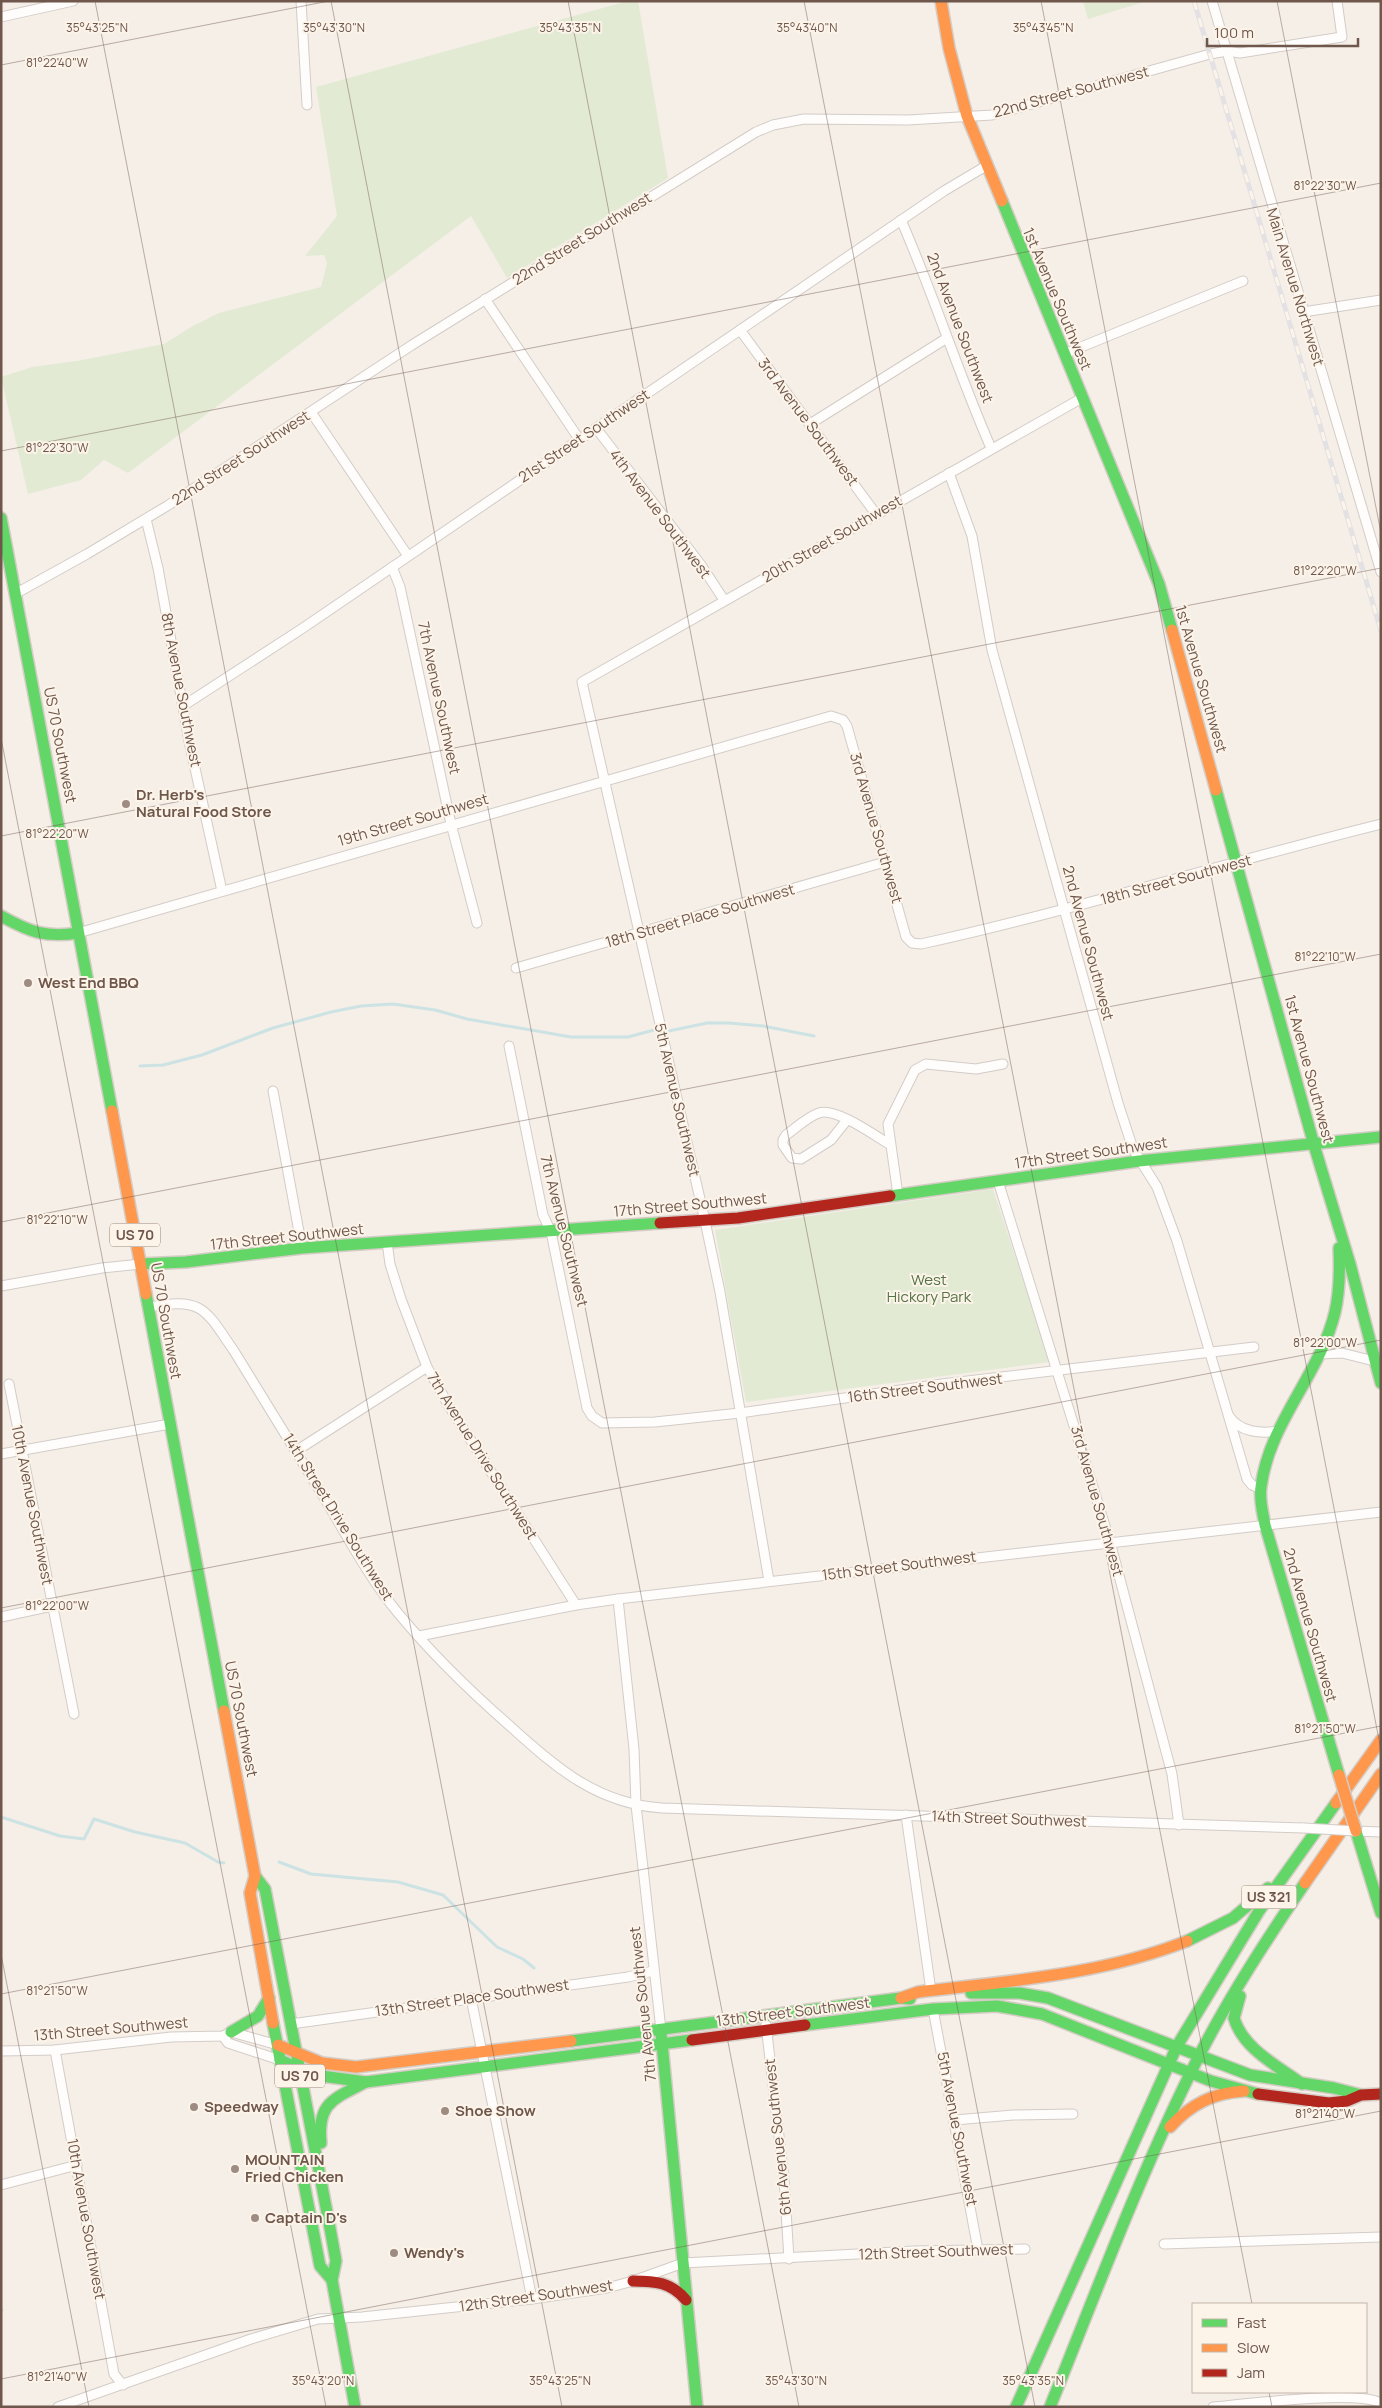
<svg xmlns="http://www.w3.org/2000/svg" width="1382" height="2408" font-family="Manrope,sans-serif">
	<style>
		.green { fill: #e2ead4 }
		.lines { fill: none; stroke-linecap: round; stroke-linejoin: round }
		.stream { stroke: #cce2e3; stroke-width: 3 }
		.street-casing { stroke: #d3ccc7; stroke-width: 11 }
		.fast-casing { stroke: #d4ccc5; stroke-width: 14 }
		.slow-casing { stroke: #d4ccc5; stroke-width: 14 }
		.jam-casing { stroke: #d4ccc5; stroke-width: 14 }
		.street { stroke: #fefdfc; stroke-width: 9 }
		.fast { stroke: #63d668; stroke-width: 11 }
		.slow { stroke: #ff974d; stroke-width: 11 }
		.jam { stroke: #b3261e; stroke-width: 11 }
		.rail-casing { stroke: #e3e1e3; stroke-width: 5 }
		.rail { stroke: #fdf4e9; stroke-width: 3; stroke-dasharray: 9; stroke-linecap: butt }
		.street-bridge-casing { stroke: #d3ccc7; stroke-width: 11; stroke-linecap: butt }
		.slow-bridge-casing { stroke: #d4ccc5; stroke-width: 14; stroke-linecap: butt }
		.street-bridge { stroke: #fefdfc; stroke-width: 9 }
		.slow-bridge { stroke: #ff974d; stroke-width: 11 }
		.ticks { fill: none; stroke: #6f574c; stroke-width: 1; stroke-opacity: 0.45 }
		.poi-dot { fill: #9e8c83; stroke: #fdf4e9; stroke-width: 2 }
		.labels { text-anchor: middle; stroke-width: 4; stroke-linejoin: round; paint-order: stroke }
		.shield { fill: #fdf4e9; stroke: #9a867b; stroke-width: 1 }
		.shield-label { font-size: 14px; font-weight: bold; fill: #6f574c }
		.street-label { font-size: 15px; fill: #6f574c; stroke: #fdf4e9 }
		.poi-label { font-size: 15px; font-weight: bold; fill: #6f574c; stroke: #fdf4e9; text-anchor: start }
		.park-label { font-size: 15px; fill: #557445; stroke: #fdf4e9 }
		.ticks-label { font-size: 12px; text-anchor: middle; fill: #6f574c; stroke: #fdf4e9; stroke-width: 4; stroke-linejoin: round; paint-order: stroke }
	</style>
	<rect width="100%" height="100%" fill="#f5efe8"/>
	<g class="green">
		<polygon points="628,1 638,1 668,178 507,278 471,216 128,473 104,460 81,480 28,494 1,377 32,367 77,361 164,344 191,327 219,313 321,287 327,263 324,255 305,256 337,216 316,87"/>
		<polygon points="1083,1 1147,1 1088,19"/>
		<polygon points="993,1189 1050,1362 746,1402 715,1230"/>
	</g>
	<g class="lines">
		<g class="stream">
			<polyline points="140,1066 163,1065 202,1055 273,1028 331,1012 361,1006 393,1004 435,1010 467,1019 571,1037 628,1037 654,1030 664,1032 707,1023 729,1023 763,1026 814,1036"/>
			<polyline points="1,1817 60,1836 84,1839 94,1819 135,1832 185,1843 218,1862 224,1863"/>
			<polyline points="279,1862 311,1874 398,1882 443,1895 497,1947 523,1959 534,1968"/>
			<polyline points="1,2310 2,2310"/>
		</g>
		<defs>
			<g id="street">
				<polyline points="301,1 307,105"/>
				<polyline points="1212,1 1381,572"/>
				<polyline points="1,17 73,1"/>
				<path d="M 901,220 C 934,295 958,373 991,448"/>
				<polyline points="485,299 579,439"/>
				<polyline points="1303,312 1381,300"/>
				<polyline points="740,330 876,514"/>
				<polyline points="1064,354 1243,281"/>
				<polyline points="311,412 408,556"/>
				<polyline points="810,424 947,338"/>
				<polyline points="596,428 701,565 724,600"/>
				<polyline points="949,473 972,536 992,650 1118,1103 1133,1149 1157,1187 1177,1241 1247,1479 1252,1485 1261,1489"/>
				<polyline points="146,519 158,568 189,741 222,891"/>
				<polyline points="392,567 400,587 451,824 477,923"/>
				<polyline points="15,594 87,554 167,506 412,345 756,132 773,125 804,119 908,120 992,115 1210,54 1227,51 1240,53 1342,37 1337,1"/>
				<polyline points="183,706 303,628 944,191 986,166"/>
				<path d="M 78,933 L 831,716 L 843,720 L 847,726 L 906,937 L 912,943 L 921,944 C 1076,910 1227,862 1381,824"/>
				<polyline points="516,968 885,862"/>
				<polyline points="509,1046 543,1215 551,1232 587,1408 592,1416 602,1423 655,1422 740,1413 942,1384 1254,1347"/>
				<polyline points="273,1091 302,1248"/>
				<path d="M 847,1120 L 831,1140 L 801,1159 L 792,1158 L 783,1145 L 783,1140 L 786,1135 C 796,1128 807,1117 819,1113 C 835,1107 874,1135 889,1144"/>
				<polyline points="998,1181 1110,1542 1172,1774 1179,1825"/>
				<polyline points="898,1195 888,1124 915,1070 926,1064 976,1069 1003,1064"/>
				<polyline points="387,1242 390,1264 401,1299 427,1367 449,1406 576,1605"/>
				<polyline points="1,1286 102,1268 141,1264"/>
				<path d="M 149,1307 C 203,1297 205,1309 234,1351 C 264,1400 295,1450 325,1499 C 348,1538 370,1579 398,1613 C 432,1654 471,1692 510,1726 C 556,1768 598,1804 662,1808 L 1304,1828"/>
				<polyline points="1320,1354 1342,1353 1374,1361"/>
				<polyline points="9,1384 74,1714"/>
				<path d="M 1229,1416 C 1239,1432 1261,1434 1278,1431"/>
				<polyline points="296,1451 427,1367"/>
				<polyline points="1,1454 170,1424"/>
				<polyline points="769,1581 720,1292 705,1221 582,682 1082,398"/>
				<polyline points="618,1599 634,1749 636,1805 661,2030"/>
				<polyline points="1,1617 52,1606"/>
				<polyline points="419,1636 576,1605 618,1599 1381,1512"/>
				<polyline points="906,1815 931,1991"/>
				<polyline points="1356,1831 1381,1832"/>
				<polyline points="471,1998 532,2299"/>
				<polyline points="933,2009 978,2250"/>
				<polyline points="291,2024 628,1977 653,1971"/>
				<polyline points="766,2025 784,2179 789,2259"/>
				<polyline points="223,2036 228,2043 280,2060"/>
				<polyline points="55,2050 114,2374 123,2385"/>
				<polyline points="1,2051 55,2050 171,2037 223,2036 231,2032 278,2045"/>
				<polyline points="955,2120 1013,2115 1073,2114"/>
				<polyline points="1,2185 77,2165"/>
				<polyline points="1164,2244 1381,2237"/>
				<polyline points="58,2407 251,2339 318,2319 362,2317 532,2299 607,2288 633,2281 683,2263 914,2251 1025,2249"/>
				<path d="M 1213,2407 C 1246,2404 1356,2390 1381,2403"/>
			</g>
			<g id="fast">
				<polyline points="1002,201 1159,584 1172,630"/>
				<polyline points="1,518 112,1111"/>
				<polyline points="1216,790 1314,1145 1350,1264 1381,1383"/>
				<path d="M 1,916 C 30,932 45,938 78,933"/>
				<polyline points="890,1196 1139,1161 1381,1137"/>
				<path d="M 1339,1248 C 1340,1270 1340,1290 1335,1312 C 1320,1375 1269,1422 1261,1487 C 1259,1500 1263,1513 1265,1525 L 1339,1775"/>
				<polyline points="141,1264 186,1262 302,1248 660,1223"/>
				<polyline points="146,1294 224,1711"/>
				<polyline points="1356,1831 1381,1913"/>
				<polyline points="255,1876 265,1889 330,2228 336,2261 332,2280 355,2407"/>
				<polyline points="1187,1941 1233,1918 1268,1888"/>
				<polyline points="971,1993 1019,1993 1048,1998 1250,2075 1334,2088 1361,2095"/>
				<path d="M 1240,1996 L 1234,2018 C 1243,2049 1278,2066 1302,2084"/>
				<polyline points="273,2023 320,2266 332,2280"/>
				<polyline points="805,2025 933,2009 997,2006 1042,2014 1211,2081 1258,2094"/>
				<polyline points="231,2032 258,2016 269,1998"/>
				<polyline points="661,2033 697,2407"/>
				<polyline points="571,2041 901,1998 910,1999"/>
				<polyline points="280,2060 314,2075 366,2082 692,2040"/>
				<path d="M 321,2143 C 317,2102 334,2099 366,2082"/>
				<polyline points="1016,2407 1177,2046 1259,1911 1336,1803"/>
				<path d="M 1050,2407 C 1097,2290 1141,2171 1198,2058 C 1229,1997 1267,1939 1305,1883"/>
			</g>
			<g id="slow">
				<polyline points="941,1 949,48 967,116 1002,201"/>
				<polyline points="1172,630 1216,790"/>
				<polyline points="112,1111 146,1294"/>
				<polyline points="224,1711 255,1876 250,1893 273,2023"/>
				<polyline points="1336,1803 1381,1740"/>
				<polyline points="1305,1883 1381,1774"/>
				<path d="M 901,1998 L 918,1992 C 1009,1981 1101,1975 1187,1941"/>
				<polyline points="278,2045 322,2063 356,2067 571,2041"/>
				<path d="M 1170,2127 C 1191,2104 1213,2093 1244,2091"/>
			</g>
			<g id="jam">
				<polyline points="660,1223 738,1218 890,1196"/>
				<polyline points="692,2040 805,2025"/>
				<polyline points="1258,2094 1329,2103 1347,2101 1361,2095 1381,2094"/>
				<path d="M 633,2281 C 655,2281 671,2282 686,2300"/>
			</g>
		</defs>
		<use href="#street" class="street-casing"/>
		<use href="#fast" class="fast-casing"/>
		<use href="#slow" class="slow-casing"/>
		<use href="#jam" class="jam-casing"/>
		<use href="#street" class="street"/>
		<use href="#fast" class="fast"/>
		<use href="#slow" class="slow"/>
		<use href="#jam" class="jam"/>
		<defs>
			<polyline id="rail" points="1194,1 1381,631"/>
		</defs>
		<use href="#rail" class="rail-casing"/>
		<use href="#rail" class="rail"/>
		<defs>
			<polyline id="street-bridge" points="1304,1828 1356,1831"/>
			<polyline id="slow-bridge" points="1339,1775 1356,1831"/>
		</defs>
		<use href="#street-bridge" class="street-bridge-casing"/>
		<use href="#slow-bridge" class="slow-bridge-casing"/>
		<use href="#street-bridge" class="street-bridge"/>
		<use href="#slow-bridge" class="slow-bridge"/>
	</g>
	<path class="ticks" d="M 95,1 L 562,2407M 331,1 L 799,2407M 568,1 L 1035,2407M 804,1 L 1252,2304M 1041,1 L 1381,1750M 1277,1 L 1381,533M 1,65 L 329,1M 1,451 L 1381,183M 1,738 L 326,2407M 1,836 L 1381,568M 1,1222 L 1381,954M 1,1608 L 1381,1340M 1,1954 L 89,2407M 1,1994 L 1381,1726M 1,2379 L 1381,2111M 1269,2392 L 1272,2407"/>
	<g class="poi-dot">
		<circle cx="126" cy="804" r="5"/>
		<circle cx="28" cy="983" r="5"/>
		<circle cx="194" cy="2107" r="5"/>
		<circle cx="445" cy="2111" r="5"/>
		<circle cx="235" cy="2169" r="5"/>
		<circle cx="255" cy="2218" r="5"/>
		<circle cx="394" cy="2253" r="5"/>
	</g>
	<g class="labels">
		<g class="shield">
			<rect x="110" y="1223.5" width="50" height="23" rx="4"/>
			<rect x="1241.5" y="1885.5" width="55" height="23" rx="4"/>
			<rect x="275" y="2064.5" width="50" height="23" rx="4"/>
		</g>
		<g class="shield-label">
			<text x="135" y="1240">US 70</text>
			<text x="1269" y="1902">US 321</text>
			<text x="300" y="2081">US 70</text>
		</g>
		<g class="street-label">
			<text transform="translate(1071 92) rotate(-15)" y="5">22nd Street Southwest</text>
			<text transform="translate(582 239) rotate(-32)" y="5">22nd Street Southwest</text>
			<text transform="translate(1295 287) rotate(73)" y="5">Main Avenue Northwest</text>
			<text transform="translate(1057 299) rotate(67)" y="5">1st Avenue Southwest</text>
			<text transform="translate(960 328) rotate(69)" y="5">2nd Avenue Southwest</text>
			<text transform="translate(808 422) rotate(53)" y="5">3rd Avenue Southwest</text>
			<text transform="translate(584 436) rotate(-34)" y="5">21st Street Southwest</text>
			<text transform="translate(241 458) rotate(-33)" y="5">22nd Street Southwest</text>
			<text transform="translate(660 514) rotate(53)" y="5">4th Avenue Southwest</text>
			<text transform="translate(832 539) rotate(-30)" y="5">20th Street Southwest</text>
			<text transform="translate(1201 679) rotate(74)" y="5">1st Avenue Southwest</text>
			<text transform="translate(181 690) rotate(79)" y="5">8th Avenue Southwest</text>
			<text transform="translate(439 698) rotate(78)" y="5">7th Avenue Southwest</text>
			<text transform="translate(60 745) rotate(79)" y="5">US 70 Southwest</text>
			<text transform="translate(413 820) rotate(-16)" y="5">19th Street Southwest</text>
			<text transform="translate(876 828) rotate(74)" y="5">3rd Avenue Southwest</text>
			<text transform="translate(1176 880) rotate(-15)" y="5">18th Street Southwest</text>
			<text transform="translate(700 916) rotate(-16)" y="5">18th Street Place Southwest</text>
			<text transform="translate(1088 943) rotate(75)" y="5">2nd Avenue Southwest</text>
			<text transform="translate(1309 1069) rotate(75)" y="5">1st Avenue Southwest</text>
			<text transform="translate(677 1100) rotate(77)" y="5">5th Avenue Southwest</text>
			<text transform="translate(1091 1153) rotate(-8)" y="5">17th Street Southwest</text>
			<text transform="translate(690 1205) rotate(-5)" y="5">17th Street Southwest</text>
			<text transform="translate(564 1231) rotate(76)" y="5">7th Avenue Southwest</text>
			<text transform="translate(287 1237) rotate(-6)" y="5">17th Street Southwest</text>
			<text transform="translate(166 1321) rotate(80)" y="5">US 70 Southwest</text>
			<text transform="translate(925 1388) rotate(-7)" y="5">16th Street Southwest</text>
			<text transform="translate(482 1456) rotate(58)" y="5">7th Avenue Drive Southwest</text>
			<text transform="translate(1097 1501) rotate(74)" y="5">3rd Avenue Southwest</text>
			<text transform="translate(32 1505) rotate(79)" y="5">10th Avenue Southwest</text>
			<text transform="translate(338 1517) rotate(58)" y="5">14th Street Drive Southwest</text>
			<text transform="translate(899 1566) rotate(-7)" y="5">15th Street Southwest</text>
			<text transform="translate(1310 1625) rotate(74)" y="5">2nd Avenue Southwest</text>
			<text transform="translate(241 1719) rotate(79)" y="5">US 70 Southwest</text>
			<text transform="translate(1009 1819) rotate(2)" y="5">14th Street Southwest</text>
			<text transform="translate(472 1998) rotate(-8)" y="5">13th Street Place Southwest</text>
			<text transform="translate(643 2004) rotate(-96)" y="5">7th Avenue Southwest</text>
			<text transform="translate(793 2012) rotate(-7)" y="5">13th Street Southwest</text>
			<text transform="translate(111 2029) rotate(-5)" y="5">13th Street Southwest</text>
			<text transform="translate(957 2129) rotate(79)" y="5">5th Avenue Southwest</text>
			<text transform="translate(778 2137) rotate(-96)" y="5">6th Avenue Southwest</text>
			<text transform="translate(86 2219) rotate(80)" y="5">10th Avenue Southwest</text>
			<text transform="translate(936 2252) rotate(-2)" y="5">12th Street Southwest</text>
			<text transform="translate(536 2296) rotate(-8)" y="5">12th Street Southwest</text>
		</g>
		<g class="poi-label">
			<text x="136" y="800">Dr. Herb's<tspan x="136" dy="17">Natural Food Store</tspan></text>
			<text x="38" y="988">West End BBQ</text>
			<text x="204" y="2112">Speedway</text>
			<text x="455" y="2116">Shoe Show</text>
			<text x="245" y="2165">MOUNTAIN<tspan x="245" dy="17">Fried Chicken</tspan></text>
			<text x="265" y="2223">Captain D's</text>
			<text x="404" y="2258">Wendy's</text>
		</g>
		<g class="park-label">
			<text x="929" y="1285">West<tspan x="929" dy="17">Hickory Park</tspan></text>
		</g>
	</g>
	<g class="ticks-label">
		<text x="97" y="32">35°43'25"N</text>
		<text x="334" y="32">35°43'30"N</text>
		<text x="570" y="32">35°43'35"N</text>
		<text x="807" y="32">35°43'40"N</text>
		<text x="1043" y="32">35°43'45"N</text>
		<text x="57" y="67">81°22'40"W</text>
		<text x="1325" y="190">81°22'30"W</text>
		<text x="57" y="452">81°22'30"W</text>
		<text x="1325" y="575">81°22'20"W</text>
		<text x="57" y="838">81°22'20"W</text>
		<text x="1325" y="961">81°22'10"W</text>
		<text x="57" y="1224">81°22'10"W</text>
		<text x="1325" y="1347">81°22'00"W</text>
		<text x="57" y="1610">81°22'00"W</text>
		<text x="1325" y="1733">81°21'50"W</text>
		<text x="57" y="1995">81°21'50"W</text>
		<text x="1325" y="2118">81°21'40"W</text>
		<text x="57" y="2381">81°21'40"W</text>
		<text x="323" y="2385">35°43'20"N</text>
		<text x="560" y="2385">35°43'25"N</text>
		<text x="796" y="2385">35°43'30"N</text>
		<text x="1033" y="2385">35°43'35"N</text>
	</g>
	<rect width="1382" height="2408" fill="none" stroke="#6f574c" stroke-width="5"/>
	<rect x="1192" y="2303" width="175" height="90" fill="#fdf4e9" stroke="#c4b5aa"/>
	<rect x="1202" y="2319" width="25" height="8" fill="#63d668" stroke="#c4b5aa"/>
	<text x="1237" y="2328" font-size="15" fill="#6f574c">Fast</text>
	<rect x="1202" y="2344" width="25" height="8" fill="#ff974d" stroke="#c4b5aa"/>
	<text x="1237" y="2353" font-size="15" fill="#6f574c">Slow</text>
	<rect x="1202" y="2369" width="25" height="8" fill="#b3261e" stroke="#c4b5aa"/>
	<text x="1237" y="2378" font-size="15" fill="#6f574c">Jam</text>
	<path d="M1207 38v8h151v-8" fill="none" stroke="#6f574c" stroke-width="2.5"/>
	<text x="1214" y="38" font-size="15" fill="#6f574c" stroke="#fdf4e9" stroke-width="4" paint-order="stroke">100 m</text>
</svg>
